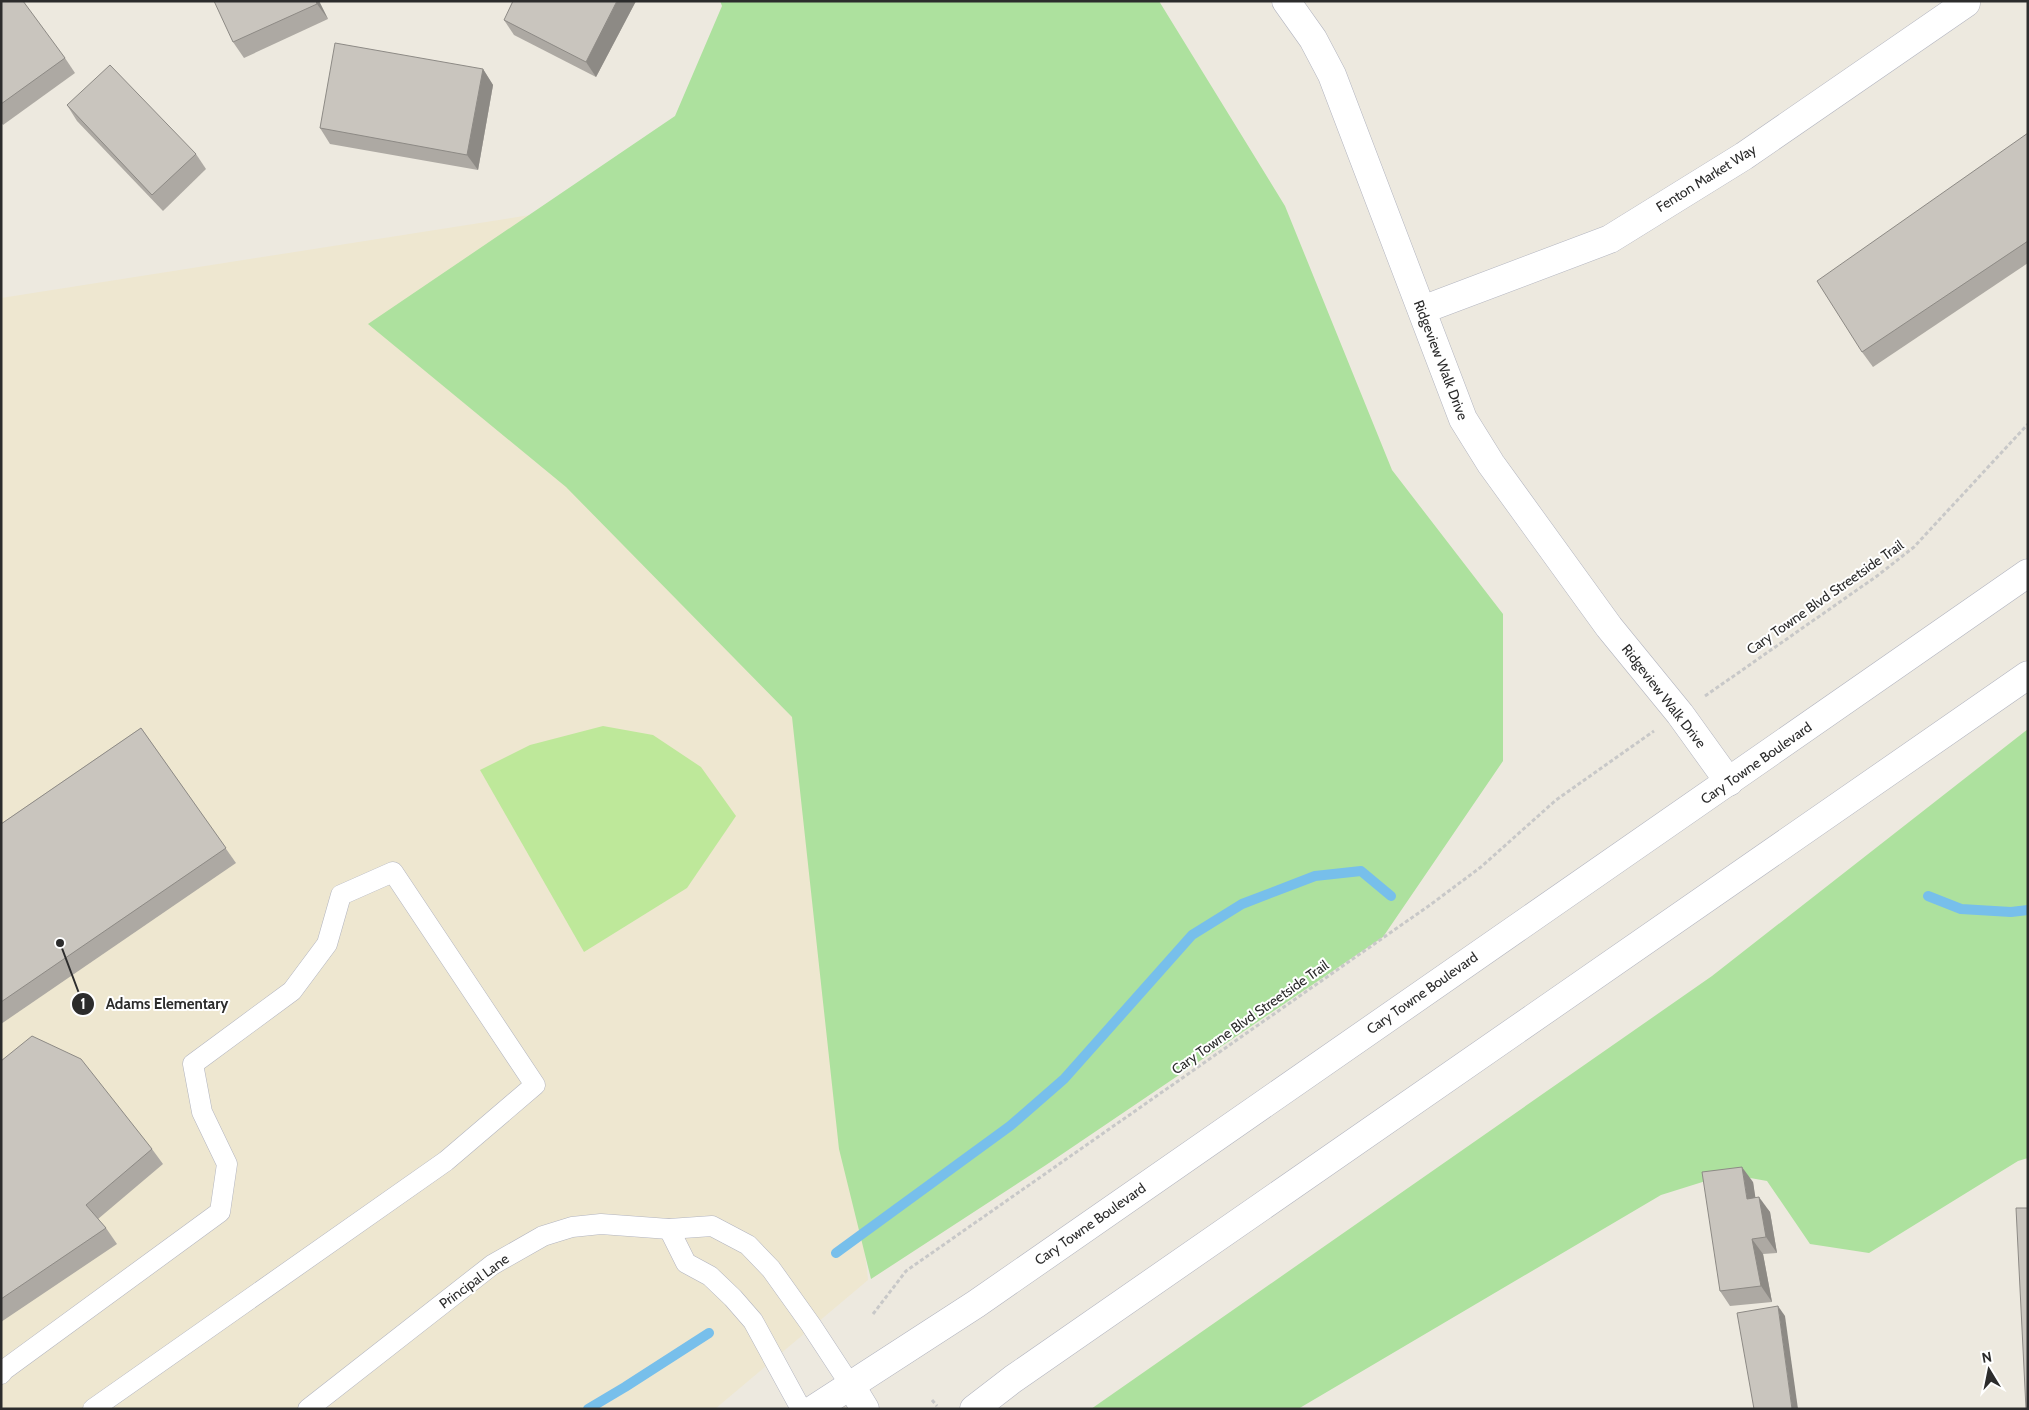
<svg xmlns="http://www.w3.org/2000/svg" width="2029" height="1410" font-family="Cabin,sans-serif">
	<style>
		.education { fill: #eee7d0 }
		.green { fill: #ade19e }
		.pitch { fill: #bee89a }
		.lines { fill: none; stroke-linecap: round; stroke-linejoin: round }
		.stream { stroke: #77bfeb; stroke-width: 10 }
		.lane-casing { stroke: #b2b4bf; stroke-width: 21 }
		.street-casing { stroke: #b2b4bf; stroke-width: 29 }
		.secondary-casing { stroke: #b2b4bf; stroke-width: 29 }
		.path { stroke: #c8c8c8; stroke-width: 3; stroke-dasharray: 4 2.5; stroke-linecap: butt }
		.lane { stroke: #fff; stroke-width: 20 }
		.street { stroke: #fff; stroke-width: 28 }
		.secondary { stroke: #fff; stroke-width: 28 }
		.wall { fill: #ada9a3 }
		.shaded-wall { fill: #8d8a85 }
		.building { fill: #c9c5be; stroke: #8d8a85 }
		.labels { text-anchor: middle; stroke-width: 4; stroke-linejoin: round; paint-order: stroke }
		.street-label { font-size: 14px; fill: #2c2c2c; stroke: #fff }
		.leader { fill: none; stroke: #2c2c2c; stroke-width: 2 }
		.callout-dot { fill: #2c2c2c; stroke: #fff; stroke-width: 2 }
		.mark-label { font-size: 15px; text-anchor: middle; font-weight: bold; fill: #fff }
		.callout-label { font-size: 15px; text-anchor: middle; font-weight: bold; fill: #2c2c2c; stroke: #fff; stroke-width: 4; stroke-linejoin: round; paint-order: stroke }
	</style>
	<rect width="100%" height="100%" fill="#ede9df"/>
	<polygon class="education" points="748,181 868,1280 715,1409 1,1409 1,298"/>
	<g class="green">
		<polygon points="720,1 1159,1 1285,206 1392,470 1503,614 1503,761 1383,937 1046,1165 871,1279 839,1149 792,717 566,487 368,324 675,116 722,6"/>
		<polygon points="2028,729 2028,1158 2018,1161 1869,1253 1810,1244 1767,1181 1728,1174 1661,1195 1298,1409 1091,1409 1712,976"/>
	</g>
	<polygon class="pitch" points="603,726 653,735 701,767 736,816 687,888 584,952 480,770 530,745"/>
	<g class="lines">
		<g class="stream">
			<polyline points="1928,896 1961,909 2011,912 2028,910"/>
			<polyline points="836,1253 1010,1126 1064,1079 1192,935 1242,904 1315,876 1361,871 1391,896"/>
			<polyline points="588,1409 625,1387 709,1333"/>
		</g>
		<defs>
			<g id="lane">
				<polyline points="669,1229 686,1263 710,1276 733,1298 753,1321 801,1409"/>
				<polyline points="1,1374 4,1370 220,1212 227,1164 202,1112 193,1064 292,991 327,944 341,895 393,872 535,1085 446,1161 93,1409"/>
				<polyline points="308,1409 492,1265 543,1236 572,1227 601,1224 669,1229 712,1226 748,1245 771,1269 811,1325 851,1386"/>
			</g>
			<g id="street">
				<polyline points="1286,1 1313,39 1332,75 1463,419 1491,464 1609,627 1680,714 1729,782"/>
				<polyline points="1422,310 1610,239 1744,156 1966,3 1965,1"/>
			</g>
			<g id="secondary">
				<polyline points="851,1386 865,1409"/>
				<polyline points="814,1409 976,1304 2028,573"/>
				<polyline points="974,1409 1013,1379 2028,675"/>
			</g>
		</defs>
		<use href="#lane" class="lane-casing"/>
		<use href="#street" class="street-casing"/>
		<use href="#secondary" class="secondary-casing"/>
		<g class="path">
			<polyline points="1705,696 1877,576 1914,547 2028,424"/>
			<polyline points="873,1314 906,1271 1430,905 1481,867 1556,800 1654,731"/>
			<polyline points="932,1400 937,1406"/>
		</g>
		<use href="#lane" class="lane"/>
		<use href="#street" class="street"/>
		<use href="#secondary" class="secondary"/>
	</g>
	<g class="wall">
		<polygon points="1,1 65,58 75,73 3,125 1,122"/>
		<polygon points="319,1 328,19 244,58 233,42"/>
		<polygon points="636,1 596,77 514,35 504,20"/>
		<polygon points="483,69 493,85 478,170 330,144 320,128"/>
		<polygon points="67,105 196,154 206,169 163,211 77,121"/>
		<polygon points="2028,133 2028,263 1873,367 1862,352"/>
		<polygon points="141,728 236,863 1,1024 1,824"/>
		<polygon points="1,1061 152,1149 163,1164 98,1219 106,1228 117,1244 1,1322"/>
		<polygon points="1753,1182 1755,1197 1770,1212 1777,1253 1763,1254 1772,1302 1730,1306 1720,1291"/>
	</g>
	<g class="shaded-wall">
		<polygon points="316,1 319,1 328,19 317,4"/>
		<polygon points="617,1 636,1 596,77 586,62"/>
		<polygon points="483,69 493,85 478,170 467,155"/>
		<polygon points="1742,1167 1753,1182 1758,1214 1747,1199"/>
		<polygon points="1759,1197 1770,1212 1777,1253 1766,1237"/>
		<polygon points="1752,1239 1763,1254 1772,1302 1761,1286"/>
		<polygon points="1778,1306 1785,1316 1798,1409 1792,1409"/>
	</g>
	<g class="building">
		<polygon points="1,1 23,1 65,58 1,104"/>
		<polygon points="214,1 316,1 317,4 233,42"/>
		<polygon points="513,1 617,1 586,62 504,20"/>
		<polygon points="335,43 483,69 467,155 320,128"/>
		<polygon points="110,65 196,154 152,195 67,105"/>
		<polygon points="2028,133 2028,241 1862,352 1817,281"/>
		<polygon points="141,728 226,848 1,1002 1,824"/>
		<polygon points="32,1036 81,1059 152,1149 86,1205 106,1228 1,1299 1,1061"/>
		<polygon points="1742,1167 1747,1199 1759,1197 1766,1237 1752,1239 1761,1286 1720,1291 1702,1172"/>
		<polygon points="2016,1208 2028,1208 2028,1409 2026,1409"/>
		<polygon points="1778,1306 1792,1409 1754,1409 1737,1313"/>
	</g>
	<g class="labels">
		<g class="street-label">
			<text transform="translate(1706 178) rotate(-32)" y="5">Fenton Market Way</text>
			<text transform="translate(1441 360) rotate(69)" y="5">Ridgeview Walk Drive</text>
			<text transform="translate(1825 597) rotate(-35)" y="5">Cary Towne Blvd Streetside Trail</text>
			<text transform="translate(1664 696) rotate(52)" y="5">Ridgeview Walk Drive</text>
			<text transform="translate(1756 763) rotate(-35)" y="5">Cary Towne Boulevard</text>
			<text transform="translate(1422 993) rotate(-35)" y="5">Cary Towne Boulevard</text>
			<text transform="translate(1250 1017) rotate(-35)" y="5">Cary Towne Blvd Streetside Trail</text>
			<text transform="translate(1090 1224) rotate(-35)" y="5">Cary Towne Boulevard</text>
			<text transform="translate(474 1281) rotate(-36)" y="5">Principal Lane</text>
		</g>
	</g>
	<path class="leader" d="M60 943L83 1004"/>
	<g class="callout-dot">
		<circle cx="60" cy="943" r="5"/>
		<circle cx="83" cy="1004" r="12"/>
	</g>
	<g class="mark-label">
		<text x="83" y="1009">1</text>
	</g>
	<g class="callout-label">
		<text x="167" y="1009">Adams Elementary</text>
	</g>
	<rect width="2029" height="1410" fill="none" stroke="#2c2c2c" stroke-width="5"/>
	<g transform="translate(1989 1370) rotate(350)" stroke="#ffffff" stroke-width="4" paint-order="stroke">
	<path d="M0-4L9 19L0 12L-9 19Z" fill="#2c2c2c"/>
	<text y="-8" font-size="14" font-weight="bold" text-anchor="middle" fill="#2c2c2c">N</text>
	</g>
</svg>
